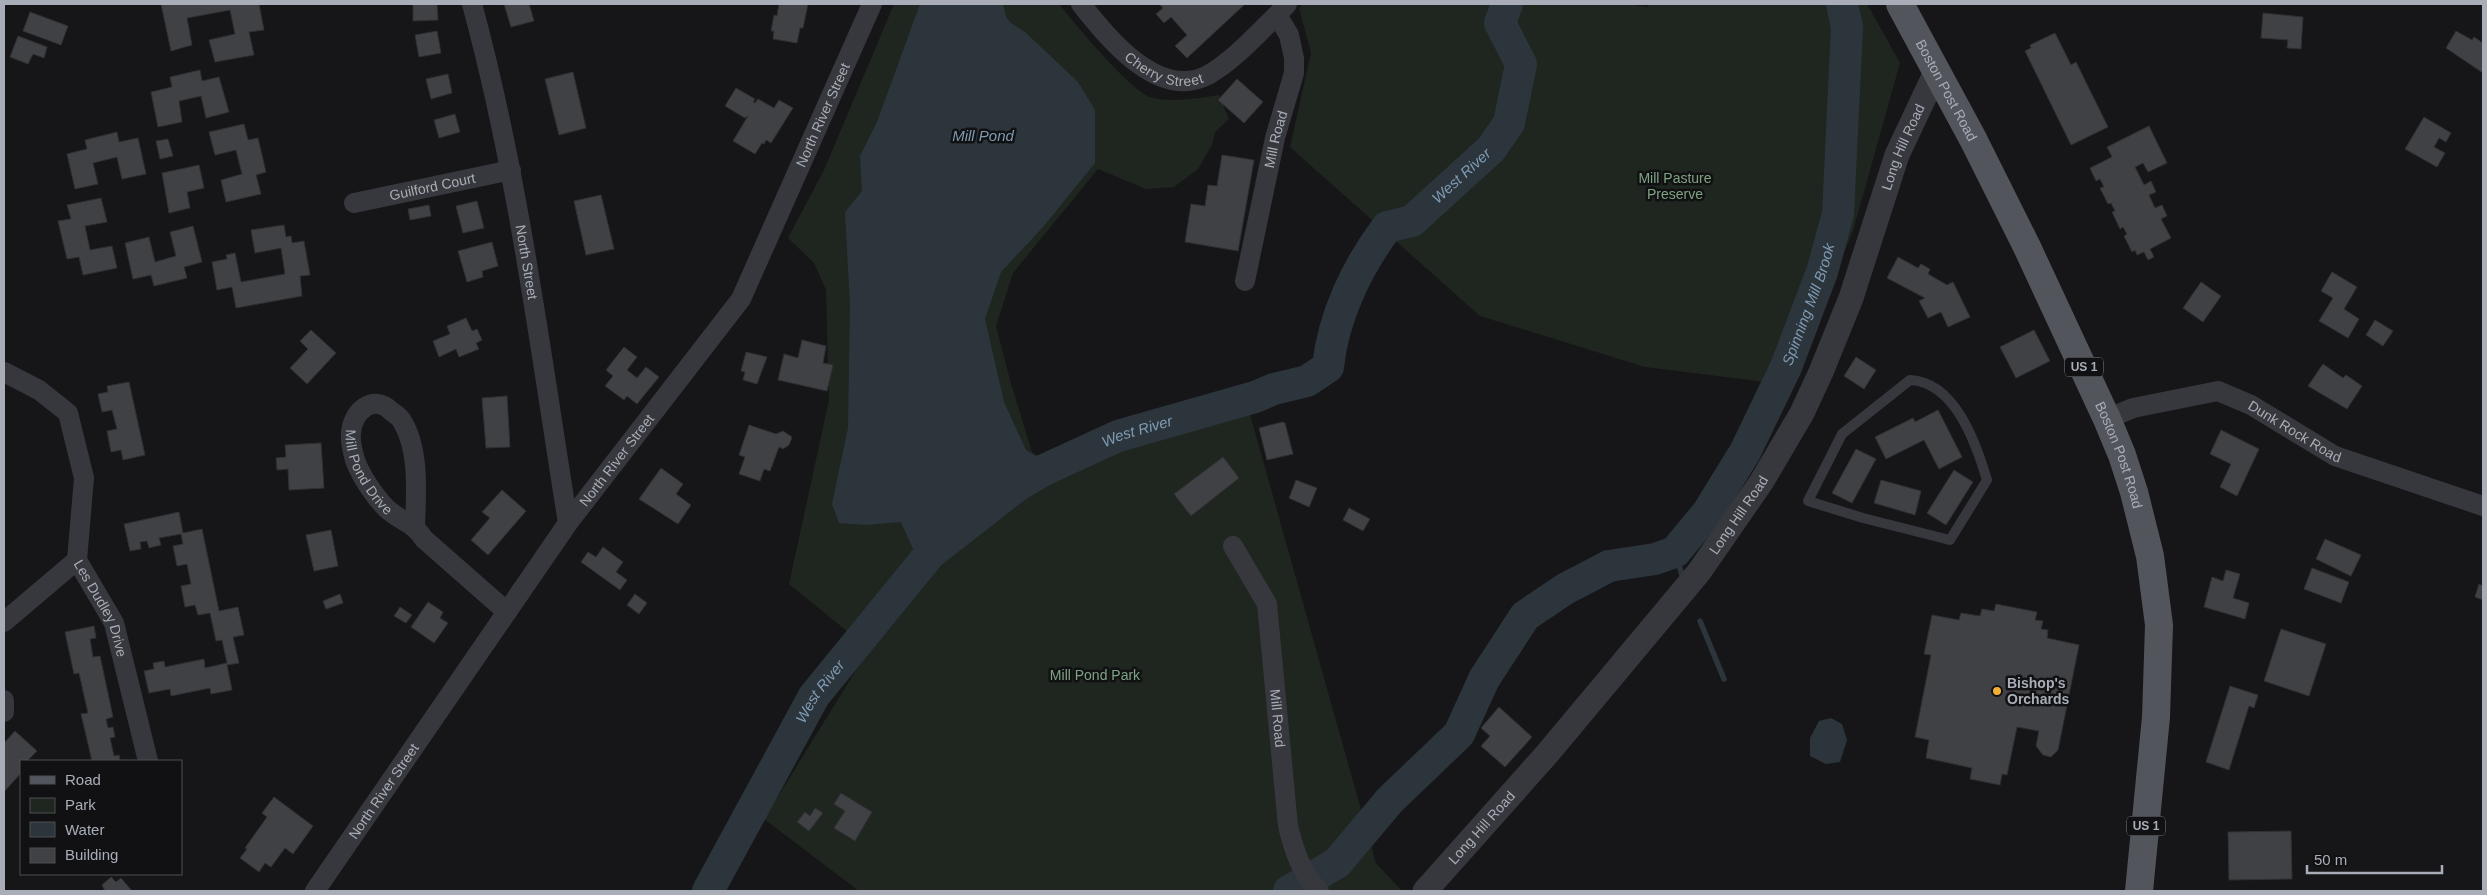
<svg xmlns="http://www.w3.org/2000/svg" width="2487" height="895" font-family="Arial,sans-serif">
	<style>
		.green { fill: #1e261f }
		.water { fill: #2c353c }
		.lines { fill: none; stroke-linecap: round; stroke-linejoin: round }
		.stream { stroke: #2c353c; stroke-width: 5.5 }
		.river { stroke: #2c353c; stroke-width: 32 }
		.building { fill: #404145; stroke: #303034 }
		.service { stroke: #37383d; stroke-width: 10 }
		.minor { stroke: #37383d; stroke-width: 20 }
		.tertiary { stroke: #37383d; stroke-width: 25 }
		.primary { stroke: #53555c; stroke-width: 28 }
		.poi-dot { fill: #f2b134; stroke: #111113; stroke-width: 2 }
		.labels { text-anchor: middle; stroke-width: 5; stroke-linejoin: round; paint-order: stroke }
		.shield { fill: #111113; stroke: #7b7e86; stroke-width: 1 }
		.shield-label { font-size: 12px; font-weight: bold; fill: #a8adb8 }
		.street-label { font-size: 14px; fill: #a8adb8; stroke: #111113 }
		.park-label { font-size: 14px; fill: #7fa381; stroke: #111113 }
		.poi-label { font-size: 14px; font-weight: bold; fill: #a8adb8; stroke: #111113; text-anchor: start }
		.water-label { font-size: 15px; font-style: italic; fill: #7f9bb3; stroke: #111113 }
	</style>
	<rect width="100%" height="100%" fill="#161618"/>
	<g class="green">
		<path d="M 894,4 L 1059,4 C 1074,23 1130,90 1150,97 C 1168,103 1201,98 1219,95 L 1229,119 L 1215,132 L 1212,145 L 1198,169 L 1174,187 L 1146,189 L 1098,169 L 1013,273 L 996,326 L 1010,380 L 1032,452 L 1051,463 L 1105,437 L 1244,393 L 1376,863 L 1402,891 L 859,891 L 764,819 L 869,649 L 789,584 L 829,400 L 826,290 L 814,263 L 788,238 L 824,170 Z"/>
		<polygon points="1303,4 1628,4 1647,7 1649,4 1867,4 1900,63 1853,231 1790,385 1645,367 1480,316 1290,147 1311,53 1299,8"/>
	</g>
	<g class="water">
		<polygon points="920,4 1003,4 1006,17 1011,23 1025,32 1078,82 1095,110 1095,163 1044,226 1001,272 985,319 1004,402 1026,450 1039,458 1048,482 935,570 917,558 901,522 867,525 839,523 832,504 848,428 850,305 845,212 862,191 860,156 877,122"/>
		<polygon points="1831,718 1842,724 1847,740 1840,762 1826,764 1810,756 1810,738 1819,721"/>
	</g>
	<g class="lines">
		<g class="stream">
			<polyline points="1675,552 1682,575"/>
			<polyline points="1700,621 1724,679"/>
		</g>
		<g class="river">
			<path id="s1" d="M 1006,492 L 1044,470 L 1118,436 L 1255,397 L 1274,389 L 1307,381 L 1328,367 C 1333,317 1357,267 1387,227 L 1412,221 L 1491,149 L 1509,123 L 1521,64 L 1500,23 L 1507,4"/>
			<path id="s2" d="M 708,891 L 814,696 L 938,544 L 952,530"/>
			<path id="s3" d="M 1289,891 L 1337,863 L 1390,800 L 1459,734 L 1484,679 L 1525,616 L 1565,589 L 1609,566 L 1655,559 L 1675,552 L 1708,512 L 1745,452 L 1786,367 L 1822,272 L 1838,214 L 1847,27 L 1842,4"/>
		</g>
	</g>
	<g class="building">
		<polygon points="161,4 259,4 264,30 249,32 254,55 215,62 209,40 235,34 230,10 187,18 192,45 171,51"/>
		<polygon points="413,4 437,4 438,20 413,21"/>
		<polygon points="504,4 529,4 534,21 511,27"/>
		<polygon points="779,4 808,4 803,28 800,28 797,43 773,39 774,31 771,31 774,15 777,16"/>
		<polygon points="1159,4 1245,4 1187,58 1175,46 1187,35 1171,17 1164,23 1156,14 1163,8"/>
		<polygon points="30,12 68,26 61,45 23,31"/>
		<polygon points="2263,13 2303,17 2301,49 2287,48 2288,40 2261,38"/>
		<polygon points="437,31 441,53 419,57 415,35"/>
		<polygon points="2456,31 2472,40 2474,37 2483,43 2483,73 2446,48"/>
		<polygon points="2055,33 2071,65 2076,62 2108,127 2071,145 2025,51 2031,48 2030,45"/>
		<polygon points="18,36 47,47 44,58 33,54 28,64 10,57"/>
		<polygon points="200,70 202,81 219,77 229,112 206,118 201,96 179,101 182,122 158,127 151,92 172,87 170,77"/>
		<polygon points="573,72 586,128 559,135 545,79"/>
		<polygon points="448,74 452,93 431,99 426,79"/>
		<polygon points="1237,79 1263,102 1244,123 1218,100"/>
		<polygon points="736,88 755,99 753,102 755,103 758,99 774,108 779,100 793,108 771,143 766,140 764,144 762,143 755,154 733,141 748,116 745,118 725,106"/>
		<polygon points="455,114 460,132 439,138 434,120"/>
		<polygon points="2424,117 2451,133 2446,142 2439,138 2434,147 2445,153 2437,167 2405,149"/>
		<polygon points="244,124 248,140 258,138 266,172 256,175 261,194 226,202 221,180 242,174 236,150 215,155 209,132"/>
		<polygon points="2149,126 2167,163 2148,172 2143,163 2135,167 2144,185 2151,181 2156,192 2149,195 2155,208 2162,205 2167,216 2161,219 2171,238 2150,249 2154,257 2148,260 2144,252 2137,255 2135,250 2132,252 2124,236 2127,234 2123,227 2120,229 2112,212 2115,211 2111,203 2108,204 2100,188 2104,187 2100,179 2096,181 2090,168 2112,157 2107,147"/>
		<polygon points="117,132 119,142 138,138 146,174 122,179 117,157 93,163 98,184 75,189 67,154 87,149 85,140"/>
		<polygon points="168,139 173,156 160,159 156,141"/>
		<polygon points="1222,155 1254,160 1238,251 1185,242 1191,204 1205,206 1208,185 1217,186"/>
		<polygon points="199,165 204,188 187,192 190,208 169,213 162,173"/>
		<polygon points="601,195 614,249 586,255 574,201"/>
		<polygon points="101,198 107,222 85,226 90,250 112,246 117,268 83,275 79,257 67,259 58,221 71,219 67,205"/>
		<polygon points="477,201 484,228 463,233 456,206"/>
		<polygon points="429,205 431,216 410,220 408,209"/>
		<polygon points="284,225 286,237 291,236 292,243 304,241 310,275 300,276 302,296 236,308 232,287 217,290 212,262 227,259 226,255 235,253 241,282 285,274 281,248 255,253 251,230"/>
		<polygon points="193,226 202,262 184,267 187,278 154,286 151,275 133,279 125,243 149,237 155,262 176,256 170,232"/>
		<polygon points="492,242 498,266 482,271 483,277 467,282 458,251"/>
		<polygon points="1898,257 1918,268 1921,264 1930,269 1928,274 1947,285 1953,282 1970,317 1948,327 1941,312 1928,318 1919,301 1925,298 1887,278"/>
		<polygon points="2332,272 2357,287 2344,309 2359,319 2348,338 2319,321 2333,298 2321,291"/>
		<polygon points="2201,282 2221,296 2203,322 2183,308"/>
		<polygon points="466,318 472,331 477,329 482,340 476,343 479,349 459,357 456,349 439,357 433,341 450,334 447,326"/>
		<polygon points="2375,320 2393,331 2383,346 2366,335"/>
		<polygon points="311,330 336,353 307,384 290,368 308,349 300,341"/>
		<polygon points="2034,330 2050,361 2016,378 2000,347"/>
		<polygon points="802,340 826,346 823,363 833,365 827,391 778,380 784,354 798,358"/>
		<polygon points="624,347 637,357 627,370 637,378 646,367 659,377 637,404 627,396 624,400 605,386 613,376 606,370"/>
		<polygon points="746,352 767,357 757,384 743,380 745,372 741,371"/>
		<polygon points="1856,357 1876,370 1864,389 1844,376"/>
		<polygon points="2323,364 2343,378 2346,375 2362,386 2347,409 2308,386"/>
		<polygon points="129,382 145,455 123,460 121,450 111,452 107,431 117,429 112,410 102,412 98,394 108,392 107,386"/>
		<polygon points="507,396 510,447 486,448 482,398"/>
		<polygon points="1938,410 1962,457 1939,469 1924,440 1886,459 1875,437 1913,418 1915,422"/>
		<polygon points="1282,422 1285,423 1293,454 1267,460 1259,428"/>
		<polygon points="749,425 776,434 783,431 792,437 789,445 783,449 779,447 770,471 764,469 760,481 739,474 745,457 739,455"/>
		<polygon points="2221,430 2259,449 2237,496 2220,487 2231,464 2210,454"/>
		<polygon points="321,443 324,488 289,490 288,469 277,470 276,458 286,457 285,445"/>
		<polygon points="1856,449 1876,459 1852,503 1832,493"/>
		<polygon points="1223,457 1239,478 1191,516 1174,494"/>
		<polygon points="661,468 683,484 676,494 691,505 678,524 639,499"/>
		<polygon points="1954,470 1973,482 1946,525 1927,513"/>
		<polygon points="1296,480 1317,488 1309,507 1289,498"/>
		<polygon points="1881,480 1921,491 1915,515 1874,503"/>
		<polygon points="502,490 526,511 488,555 471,540 490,518 482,512"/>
		<polygon points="1349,508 1370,519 1363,531 1343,520"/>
		<polygon points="179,512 183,533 202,529 219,611 238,607 244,635 233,637 239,663 227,665 232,690 211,694 210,688 171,696 170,689 149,693 144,671 154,669 153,663 164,661 165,667 204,659 205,668 227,663 222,640 216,641 210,613 198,615 195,605 185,607 181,586 191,584 187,564 177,566 173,546 183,544 181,534 159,538 161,545 149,548 147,541 140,542 141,549 130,551 124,524"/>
		<polygon points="331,530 338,566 314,571 306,535"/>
		<polygon points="2325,539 2361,555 2351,576 2316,559"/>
		<polygon points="603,547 623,562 616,572 627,580 620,590 581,562 588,552 596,557"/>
		<polygon points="2312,568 2349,582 2341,603 2304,589"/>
		<polygon points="2226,570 2240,574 2233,598 2249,603 2245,619 2204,607 2212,577 2223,581"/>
		<polygon points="2479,584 2483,586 2483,600 2475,597"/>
		<polygon points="340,594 343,603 326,609 323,601"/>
		<polygon points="635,594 647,603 639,614 627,605"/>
		<polygon points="428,602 443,612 440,618 448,623 434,643 411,627"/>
		<polygon points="1996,604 2037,612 2035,620 2043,621 2041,629 2048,630 2047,638 2079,645 2058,750 2051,757 2043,755 2036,746 2039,731 2017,727 2007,775 2002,774 2000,785 1970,779 1972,768 1926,758 1929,740 1915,737 1931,655 1924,654 1932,615 1959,620 1961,613 1980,616 1982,609 1994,611"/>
		<polygon points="400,607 412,615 406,623 394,616"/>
		<polygon points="94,626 96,638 90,639 93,657 100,656 113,717 106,719 108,728 113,727 115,737 110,738 114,756 119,755 120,761 92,761 81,714 88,713 79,673 74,674 65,632"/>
		<polygon points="2281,629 2326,644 2309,696 2264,681"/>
		<polygon points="2230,686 2258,695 2254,708 2249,706 2229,770 2206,762"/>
		<polygon points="1499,707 1532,737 1505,767 1481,746 1490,736 1481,728"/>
		<polygon points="15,731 37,751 27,761 21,761 21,773 4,792 4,743"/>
		<polygon points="841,793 872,812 855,841 834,828 845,811 834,804"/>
		<polygon points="274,797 313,826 293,854 285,848 271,867 265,863 259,872 240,858 247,849 245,848 267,817 262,813"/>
		<polygon points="815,808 823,813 809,831 797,822 805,812 810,816"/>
		<polygon points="2291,831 2292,879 2229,880 2228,832"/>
		<polygon points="111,877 116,882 121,878 132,891 105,891 102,885"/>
	</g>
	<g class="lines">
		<path class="service" d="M 1910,380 C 1955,382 1976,443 1987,480 L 1950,540 L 1863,518 L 1808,501 L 1842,434 Z"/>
		<g class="minor">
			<path id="s4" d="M 472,4 C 518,173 540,349 568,523"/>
			<path id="s5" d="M 1081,4 C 1108,38 1158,101 1208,75 C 1233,61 1256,35 1277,15"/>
			<path id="s6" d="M 354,203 L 511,170"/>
			<path id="s7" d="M 1245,281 L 1275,138 L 1294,73 L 1294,58 L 1289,35 L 1277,15 L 1287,4"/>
			<path id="s8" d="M 4,372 L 39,390 L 68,413 L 84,478 L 77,560 L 114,623 L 148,761"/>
			<path id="s9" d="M 2107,419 L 2133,408 L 2218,391 L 2251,405 L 2335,456 L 2483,506"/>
			<path id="s10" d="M 415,527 C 416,494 420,450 402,421 C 400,417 395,414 391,411 C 373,393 352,412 351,433 C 350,441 353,453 355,460 C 360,475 379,504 392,513 C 406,523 414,524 424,539 L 507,612"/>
			<path id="s11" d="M 1233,546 L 1267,604 L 1288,826 C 1294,850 1301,873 1319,891"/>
			<polyline points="4,622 77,560"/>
			<polyline points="4,700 4,712"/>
			<path id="s12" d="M 315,891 L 568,523 L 741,299 L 872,4"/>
		</g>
		<path class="tertiary" id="s13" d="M 1425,891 L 1547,754 L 1699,572 L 1762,481 L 1802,413 L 1821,372 L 1851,298 L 1897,155 L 1937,70"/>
		<path class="primary" id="s14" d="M 1900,4 L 1973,139 L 2027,247 L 2107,419 L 2122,455 L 2134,492 L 2150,556 L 2159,625 L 2156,717 L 2139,891"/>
	</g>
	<circle class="poi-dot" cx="1997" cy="691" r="5"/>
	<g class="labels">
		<g class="shield">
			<rect x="2065" y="357.5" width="38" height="19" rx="4"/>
			<rect x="2127" y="816.5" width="38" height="19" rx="4"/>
		</g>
		<g class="shield-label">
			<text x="2084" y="371">US 1</text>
			<text x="2146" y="830">US 1</text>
		</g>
		<g class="street-label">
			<text dy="5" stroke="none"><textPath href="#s5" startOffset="110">Cherry Street</textPath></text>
			<text dy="5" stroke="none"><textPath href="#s14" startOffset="98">Boston Post Road</textPath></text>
			<text dy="5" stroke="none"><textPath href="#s12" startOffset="931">North River Street</textPath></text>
			<text dy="5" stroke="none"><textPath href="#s7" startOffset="145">Mill Road</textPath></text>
			<text dy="5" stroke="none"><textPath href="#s13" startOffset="895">Long Hill Road</textPath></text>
			<text dy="5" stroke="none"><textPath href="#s6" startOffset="80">Guilford Court</textPath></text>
			<text dy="5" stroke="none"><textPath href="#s4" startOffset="264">North Street</textPath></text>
			<text dy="5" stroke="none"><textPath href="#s9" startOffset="202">Dunk Rock Road</textPath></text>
			<text dy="5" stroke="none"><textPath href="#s14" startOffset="502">Boston Post Road</textPath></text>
			<text dy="5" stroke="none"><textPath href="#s12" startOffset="526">North River Street</textPath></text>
			<text dy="5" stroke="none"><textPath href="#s10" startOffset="226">Mill Pond Drive</textPath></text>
			<text dy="5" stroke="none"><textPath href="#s13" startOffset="490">Long Hill Road</textPath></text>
			<text dy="5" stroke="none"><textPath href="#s8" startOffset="280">Les Dudley Drive</textPath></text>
			<text dy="5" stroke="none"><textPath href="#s11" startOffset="182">Mill Road</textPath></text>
			<text dy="5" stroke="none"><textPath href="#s12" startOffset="121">North River Street</textPath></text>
			<text dy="5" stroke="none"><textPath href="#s13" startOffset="85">Long Hill Road</textPath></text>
		</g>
		<g class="park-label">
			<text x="1675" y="183">Mill Pasture<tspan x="1675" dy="16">Preserve</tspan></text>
			<text x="1095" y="680">Mill Pond Park</text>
		</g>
		<g class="poi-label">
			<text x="2007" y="688">Bishop's<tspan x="2007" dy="16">Orchards</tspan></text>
		</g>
		<g class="water-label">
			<text x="983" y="141">Mill Pond</text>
			<text dy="5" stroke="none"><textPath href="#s1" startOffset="594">West River</textPath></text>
			<text dy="5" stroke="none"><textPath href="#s3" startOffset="818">Spinning Mill Brook</textPath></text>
			<text dy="5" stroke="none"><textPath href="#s1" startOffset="145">West River</textPath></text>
			<text dy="5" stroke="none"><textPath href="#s2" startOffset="229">West River</textPath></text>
		</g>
	</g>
	<rect width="2487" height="895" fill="none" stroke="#a8adb8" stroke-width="10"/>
	<rect x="20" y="760" width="162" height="115" fill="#111113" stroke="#4d4f55"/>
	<rect x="30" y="776" width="25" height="8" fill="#53555c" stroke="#4d4f55"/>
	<text x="65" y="785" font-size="15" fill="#a8adb8">Road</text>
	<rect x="30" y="798" width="25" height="15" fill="#1e261f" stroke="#4d4f55"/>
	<text x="65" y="810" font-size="15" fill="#a8adb8">Park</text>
	<rect x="30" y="822" width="25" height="15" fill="#2c353c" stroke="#4d4f55"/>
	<text x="65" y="835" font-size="15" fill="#a8adb8">Water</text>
	<rect x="30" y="848" width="25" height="15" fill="#404145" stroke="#4d4f55"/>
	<text x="65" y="860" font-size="15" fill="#a8adb8">Building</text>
	<path d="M2307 865v8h135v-8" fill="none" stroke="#a8adb8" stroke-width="2.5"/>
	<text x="2314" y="865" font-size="15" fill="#a8adb8" stroke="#111113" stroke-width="4" paint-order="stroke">50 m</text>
</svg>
